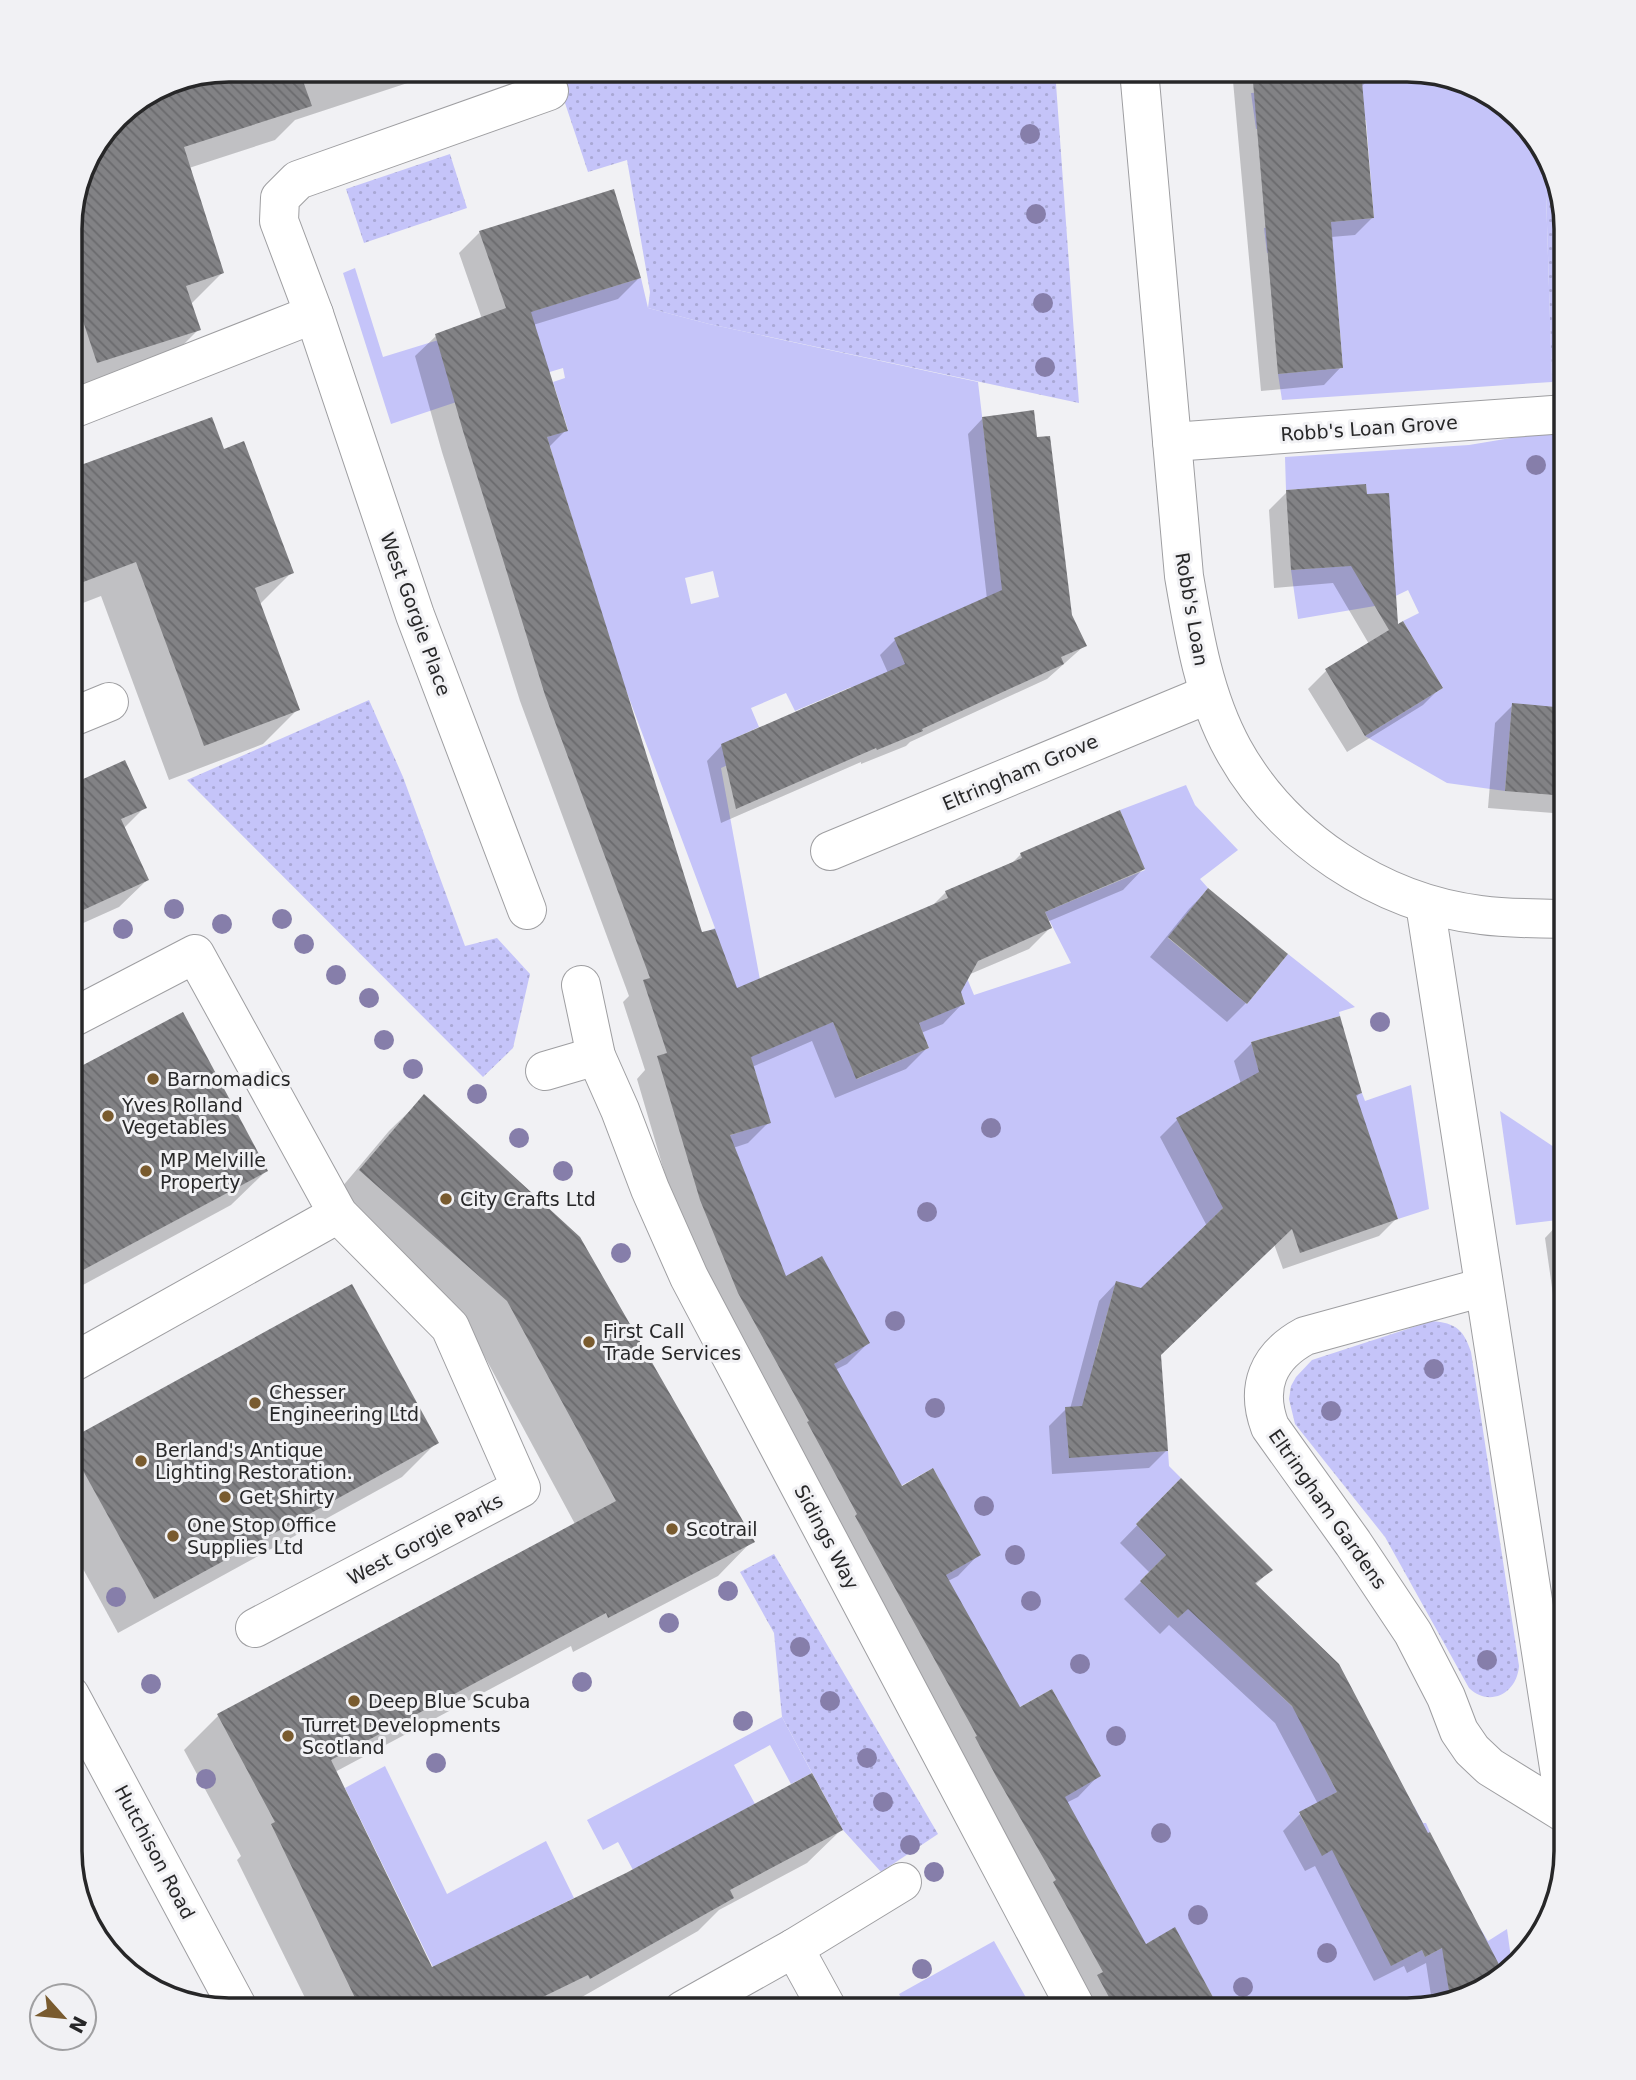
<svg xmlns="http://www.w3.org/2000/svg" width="1636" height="2080" font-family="'DejaVu Sans',sans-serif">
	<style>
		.grass { fill: url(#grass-dots) }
		.green { fill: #c5c4f9; fill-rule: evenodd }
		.shadow { fill: #0003 }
		.building { fill: url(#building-back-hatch) }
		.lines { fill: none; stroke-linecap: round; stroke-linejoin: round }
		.minor-casing { stroke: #9e9ea1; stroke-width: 40 }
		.minor { stroke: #fff; stroke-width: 38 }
		.tree { fill: #867eaa }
		.poi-dot { fill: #795b2f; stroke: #f1f1f4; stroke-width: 2.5 }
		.labels { text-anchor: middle; stroke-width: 6; stroke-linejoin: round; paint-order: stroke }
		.street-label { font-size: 19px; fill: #272728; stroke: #f1f1f4 }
		.poi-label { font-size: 19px; fill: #272728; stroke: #f1f1f4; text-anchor: start }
		.rim { fill: none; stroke: #272728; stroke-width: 3.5 }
	</style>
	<defs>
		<pattern id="grass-dots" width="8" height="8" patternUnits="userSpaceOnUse" patternTransform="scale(1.75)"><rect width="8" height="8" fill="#c5c4f9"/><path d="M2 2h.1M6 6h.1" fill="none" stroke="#a9a8d5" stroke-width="1.8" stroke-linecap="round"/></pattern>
		<pattern id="building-back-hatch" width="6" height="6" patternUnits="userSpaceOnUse" patternTransform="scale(1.75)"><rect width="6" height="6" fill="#828285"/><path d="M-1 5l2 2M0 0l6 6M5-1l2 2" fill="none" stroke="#6a6a6d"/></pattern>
	</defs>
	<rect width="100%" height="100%" fill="#f1f1f4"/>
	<g class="grass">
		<polygon points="554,70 1055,70 1079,403 709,324 648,308 650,292 627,160 588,172"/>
		<polygon points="450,154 467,208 364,243 346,189"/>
		<polygon points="1545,161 1566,229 1566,367 1552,382"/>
		<polygon points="369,700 403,777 465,946 497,938 530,974 513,1048 483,1077 187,780"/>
		<path d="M 1432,1321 C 1456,1323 1464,1330 1471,1352 L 1519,1666 C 1517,1693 1490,1708 1469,1688 L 1385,1537 L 1295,1424 L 1289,1399 L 1291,1386 L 1296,1377 L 1312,1360 Z"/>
		<polygon points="774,1554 938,1834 881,1872 843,1830 782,1717 774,1633 740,1572"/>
	</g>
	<g class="green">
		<polygon points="1366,70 1417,70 1487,92 1539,141 1545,161 1552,382 1282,400 1278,374 1343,368 1335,270 1316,249 1267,253 1264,228 1374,218 1366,120 1256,129 1251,93 1366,83"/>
		<path d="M 355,268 L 383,357 L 641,278 L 648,308 L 709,324 L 978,382 L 998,551 L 1032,579 L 895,638 L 911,677 L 857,701 L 851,687 L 795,711 L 786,693 L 751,708 L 759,727 L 735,738 L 744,758 L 721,768 L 772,1045 L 833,1022 L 857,1079 L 929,1048 L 919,1023 L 965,1003 L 952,971 L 962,966 L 974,995 L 1071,963 L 1045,912 L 1145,870 L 1120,810 L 1186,785 L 1195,805 L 1238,850 L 1200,879 L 1208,888 L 1168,938 L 1247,1004 L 1288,954 L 1355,1007 L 1339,1012 L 1340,1016 L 1251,1042 L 1272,1118 L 1362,1093 L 1365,1101 L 1411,1085 L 1429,1209 L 1398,1219 L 1377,1158 L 1225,1206 L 1152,1278 L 1161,1294 L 1116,1282 L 1096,1353 L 1100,1405 L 1066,1408 L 1069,1457 L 1168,1451 L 1169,1466 L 1181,1478 L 1136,1524 L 1166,1555 L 1140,1581 L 1178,1618 L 1204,1592 L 1200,1619 L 1300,1714 L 1366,1715 L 1312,1744 L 1337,1792 L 1299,1813 L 1322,1855 L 1414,1806 L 1423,1823 L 1426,1823 L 1430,1832 L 1376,1862 L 1392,1965 L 1422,1950 L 1425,1957 L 1480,1928 L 1488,1941 L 1507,1929 L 1512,1965 L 1507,1970 L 1448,1980 L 1450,1997 L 1407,2010 L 1220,2010 L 1175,1928 L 1130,1953 L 1123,1902 L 1098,1857 L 1058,1800 L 1100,1776 L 1052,1689 L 1007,1714 L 939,1579 L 980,1555 L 933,1468 L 888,1493 L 829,1367 L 869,1343 L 777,1281 L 725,1137 L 770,1122 L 742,1027 L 686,940 L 715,928 L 623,682 L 547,437 L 568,430 L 553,382 L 565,378 L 563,368 L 513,383 L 391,424 L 343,273 ZM 713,571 L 719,597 L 691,604 L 685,578 Z"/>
		<polygon points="1554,431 1554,453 1566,453 1566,708 1512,704 1505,791 1447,783 1365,736 1443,688 1403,621 1419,613 1408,590 1375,606 1298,619 1291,570 1375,564 1366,485 1286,490 1285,457 1469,445"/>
		<polygon points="1500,1111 1566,1155 1566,1219 1516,1225"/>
		<polygon points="782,1717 812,1773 791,1784 770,1745 734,1765 755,1804 633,1870 618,1842 603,1850 587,1820"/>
		<polygon points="385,1766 447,1894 546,1841 574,1898 433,1967 345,1788"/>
		<polygon points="994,1941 1033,2010 908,2010 899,1994"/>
	</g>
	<g class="shadow">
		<polygon points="229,70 447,70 295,120 275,140 189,168 222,273 191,304 199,329 164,364 70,395 70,219 86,159 124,110 169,82"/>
		<polygon points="1232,70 1364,70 1365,83 1361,87 1372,218 1355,235 1331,237 1341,367 1324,385 1261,391"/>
		<polygon points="480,232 639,278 618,299 533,325 566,430 549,447 700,935 736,990 930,908 946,892 1011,864 1021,854 1143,869 1123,890 1047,922 1050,928 1029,949 968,975 959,992 963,1003 943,1024 921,1033 927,1048 906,1069 835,1098 812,1041 752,1067 769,1122 748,1143 733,1148 785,1279 868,1343 847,1364 835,1370 901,1488 978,1555 958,1576 948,1581 1019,1709 1098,1776 1078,1797 1066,1803 1145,1946 1218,2010 1084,2010 679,1222 637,1079 645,1070 623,1002 629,996 520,701 442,452 415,356 436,336 482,319 459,253"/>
		<polygon points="983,418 1036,439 1071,616 1084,646 1047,679 910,742 906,746 861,764 861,762 721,823 707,761 722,745 888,673 880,655 895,640 987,599 968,434"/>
		<polygon points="223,451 292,572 259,605 298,709 263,744 169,780 101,596 70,608 70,472"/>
		<polygon points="1365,486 1397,627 1441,687 1423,705 1347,752 1308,689 1326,671 1369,644 1333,583 1274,588 1269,510 1287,492"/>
		<polygon points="1513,705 1566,709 1566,814 1488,808 1495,723"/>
		<polygon points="70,787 145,807 123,829 147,880 119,907 70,929"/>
		<polygon points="1208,890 1246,1003 1227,1022 1150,957 1189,909"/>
		<polygon points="1252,1043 1360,1093 1355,1098 1396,1219 1379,1236 1283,1269 1274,1244 1159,1355 1166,1451 1149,1468 1052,1474 1049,1426 1066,1409 1070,1409 1099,1301 1116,1283 1142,1290 1207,1226 1160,1137 1177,1120 1241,1084 1234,1061"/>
		<polygon points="70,1074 266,1171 231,1205 70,1292"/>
		<polygon points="424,1097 752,1541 718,1576 573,1652 571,1646 335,1772 432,1970 841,1830 807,1863 719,1910 698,1931 559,2010 556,2010 554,2007 548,2010 311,2010 237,1860 241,1856 184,1750 218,1716 575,1524 473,1335 326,1206 389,1131"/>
		<polygon points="1566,1220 1566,1387 1545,1238 1561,1221"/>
		<polygon points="70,1441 437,1442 402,1477 118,1633 70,1545"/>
		<polygon points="1181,1480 1271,1570 1255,1585 1502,1973 1505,1972 1495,1983 1432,2002 1426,1963 1407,1973 1404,1966 1374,1981 1315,1866 1305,1871 1283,1831 1300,1814 1318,1804 1275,1723 1169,1625 1160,1634 1124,1599 1150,1573 1120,1543"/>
	</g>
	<g class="building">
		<polygon points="229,70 299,70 312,106 184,147 224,273 186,286 201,330 97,363 70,282 70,219 86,159 124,110 169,82"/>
		<polygon points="1252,70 1361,70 1374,218 1331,222 1343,368 1278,374"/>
		<polygon points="614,189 641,278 531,312 568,431 547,437 702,932 715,929 737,988 948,898 945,891 1022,858 1020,853 1120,810 1145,869 1045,912 1052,928 978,961 961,992 965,1004 919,1023 929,1048 856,1079 833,1022 751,1057 771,1123 730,1135 786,1276 822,1256 870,1343 834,1364 902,1486 933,1468 981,1555 946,1575 1020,1707 1052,1689 1101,1776 1065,1797 1146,1944 1175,1927 1220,2010 1116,2010 1097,1975 1103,1972 1053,1882 1056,1880 996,1776 975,1737 977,1736 855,1516 857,1514 807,1422 809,1421 738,1293 700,1200 657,1056 667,1053 643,980 650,978 545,695 463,431 435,334 506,308 479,231"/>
		<polygon points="1034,410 1037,437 1050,436 1072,615 1087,646 1061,657 1064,664 922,729 923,731 877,750 876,748 736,809 721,744 905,664 894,638 1002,590 982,417"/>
		<polygon points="212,417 224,449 244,441 294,573 255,588 300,710 204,746 136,562 70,587 70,469"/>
		<polygon points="1366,484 1367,494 1389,493 1398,624 1403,621 1443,688 1365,736 1325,669 1389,630 1351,566 1291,570 1286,490"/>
		<polygon points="1512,703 1566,708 1566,796 1505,791"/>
		<polygon points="125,760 147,808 121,819 149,880 70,916 70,785"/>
		<polygon points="1208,888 1288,954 1247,1004 1168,937"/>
		<polygon points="183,1012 268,1171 70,1277 70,1072"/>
		<polygon points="1340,1016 1362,1093 1356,1095 1398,1219 1300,1253 1292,1229 1161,1355 1168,1451 1069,1458 1065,1407 1082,1406 1116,1281 1141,1288 1223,1208 1176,1118 1259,1072 1251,1042"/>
		<polygon points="424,1094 580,1237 755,1542 608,1618 606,1613 331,1760 432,1967 626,1873 812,1773 843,1830 730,1890 734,1898 590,1979 588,1975 516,2010 346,2010 358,2004 271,1824 275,1822 217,1714 616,1501 507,1301 359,1170"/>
		<polygon points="352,1284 439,1443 154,1599 70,1447 70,1439"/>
		<polygon points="1181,1478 1273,1570 1255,1583 1339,1664 1428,1833 1430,1832 1504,1974 1495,1983 1450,1997 1442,1948 1425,1957 1422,1950 1391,1966 1332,1850 1322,1856 1299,1812 1337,1792 1292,1706 1188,1609 1178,1618 1140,1581 1166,1555 1136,1524"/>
	</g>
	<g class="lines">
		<defs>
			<g id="minor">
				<path d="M 1139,70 L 1184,576 C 1194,635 1204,696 1233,749 C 1282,838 1380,903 1481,915 C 1509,919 1538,918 1566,919"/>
				<polyline points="70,410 314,314"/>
				<polyline points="1172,442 1566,414"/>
				<polyline points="70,718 109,702"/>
				<polyline points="830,851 1209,694"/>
				<polyline points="1425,904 1566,1813"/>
				<polyline points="527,910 415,615 314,314 279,221 280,198 298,180 549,91"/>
				<polyline points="581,985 596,1056 620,1110 650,1189 689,1277 1077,2010"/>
				<polyline points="70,1019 195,954 338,1214 450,1327 521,1488 255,1628"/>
				<polyline points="545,1071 596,1056"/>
				<path d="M 1484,1287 L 1305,1336 C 1268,1356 1255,1387 1270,1427 L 1353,1543 L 1413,1633 L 1446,1697 L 1459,1731 L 1472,1750 L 1490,1767 L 1566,1814"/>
				<polyline points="70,1364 338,1214"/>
				<polyline points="70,1695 239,2010"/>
				<polyline points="794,1948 902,1882"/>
				<polyline points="683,2010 794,1948 828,2010"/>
			</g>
		</defs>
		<use href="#minor" class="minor-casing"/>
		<use href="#minor" class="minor"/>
	</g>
	<g class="tree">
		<circle cx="1030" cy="134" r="10"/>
		<circle cx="1036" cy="214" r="10"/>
		<circle cx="1043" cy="303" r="10"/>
		<circle cx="1045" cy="367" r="10"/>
		<circle cx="1536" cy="465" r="10"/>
		<circle cx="174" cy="909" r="10"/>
		<circle cx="282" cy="919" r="10"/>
		<circle cx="222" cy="924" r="10"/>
		<circle cx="123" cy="929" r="10"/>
		<circle cx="304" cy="944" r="10"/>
		<circle cx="336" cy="975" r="10"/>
		<circle cx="369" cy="998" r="10"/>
		<circle cx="1380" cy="1022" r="10"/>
		<circle cx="384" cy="1040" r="10"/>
		<circle cx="413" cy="1069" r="10"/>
		<circle cx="477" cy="1094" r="10"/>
		<circle cx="991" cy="1128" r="10"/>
		<circle cx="519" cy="1138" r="10"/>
		<circle cx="563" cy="1171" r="10"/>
		<circle cx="927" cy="1212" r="10"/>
		<circle cx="621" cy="1253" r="10"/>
		<circle cx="895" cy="1321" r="10"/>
		<circle cx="1434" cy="1369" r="10"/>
		<circle cx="935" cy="1408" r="10"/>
		<circle cx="1331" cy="1411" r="10"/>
		<circle cx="984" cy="1506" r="10"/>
		<circle cx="1015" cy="1555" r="10"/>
		<circle cx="728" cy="1591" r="10"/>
		<circle cx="116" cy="1597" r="10"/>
		<circle cx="1031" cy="1601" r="10"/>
		<circle cx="669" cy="1623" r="10"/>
		<circle cx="800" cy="1647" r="10"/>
		<circle cx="1487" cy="1660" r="10"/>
		<circle cx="1080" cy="1664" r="10"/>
		<circle cx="582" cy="1682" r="10"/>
		<circle cx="151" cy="1684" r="10"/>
		<circle cx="830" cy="1701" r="10"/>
		<circle cx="743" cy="1721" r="10"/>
		<circle cx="1116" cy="1736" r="10"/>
		<circle cx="867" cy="1758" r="10"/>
		<circle cx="436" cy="1763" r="10"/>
		<circle cx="206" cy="1779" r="10"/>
		<circle cx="883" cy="1802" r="10"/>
		<circle cx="1161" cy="1833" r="10"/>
		<circle cx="910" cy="1845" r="10"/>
		<circle cx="934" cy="1872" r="10"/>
		<circle cx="1198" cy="1915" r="10"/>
		<circle cx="1327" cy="1953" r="10"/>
		<circle cx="922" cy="1969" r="10"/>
		<circle cx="1243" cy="1987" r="10"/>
	</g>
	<g class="poi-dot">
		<circle cx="153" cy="1079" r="7"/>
		<circle cx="108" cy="1116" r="7"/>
		<circle cx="146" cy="1171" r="7"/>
		<circle cx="446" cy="1199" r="7"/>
		<circle cx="589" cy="1342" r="7"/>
		<circle cx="255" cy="1403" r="7"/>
		<circle cx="141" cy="1461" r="7"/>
		<circle cx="225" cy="1497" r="7"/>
		<circle cx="672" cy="1529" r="7"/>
		<circle cx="173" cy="1536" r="7"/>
		<circle cx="354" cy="1701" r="7"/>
		<circle cx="288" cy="1736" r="7"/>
	</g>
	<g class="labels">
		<g class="street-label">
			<text transform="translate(1369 428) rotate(-4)" y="7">Robb's Loan Grove</text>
			<text transform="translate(1192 609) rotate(80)" y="7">Robb's Loan</text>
			<text transform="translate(416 614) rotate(70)" y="7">West Gorgie Place</text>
			<text transform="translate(1020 772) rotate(-23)" y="7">Eltringham Grove</text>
			<text transform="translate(1328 1509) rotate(55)" y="7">Eltringham Gardens</text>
			<text transform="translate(827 1537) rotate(62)" y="7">Sidings Way</text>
			<text transform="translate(425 1539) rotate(-28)" y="7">West Gorgie Parks</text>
			<text transform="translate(155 1852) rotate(62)" y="7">Hutchison Road</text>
		</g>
		<g class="poi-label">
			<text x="167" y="1086">Barnomadics</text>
			<text x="122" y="1112">Yves Rolland<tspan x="122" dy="22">Vegetables</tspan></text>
			<text x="160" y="1167">MP Melville<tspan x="160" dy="22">Property</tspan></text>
			<text x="460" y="1206">City Crafts Ltd</text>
			<text x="603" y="1338">First Call<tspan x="603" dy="22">Trade Services</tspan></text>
			<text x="269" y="1399">Chesser<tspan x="269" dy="22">Engineering Ltd</tspan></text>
			<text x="155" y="1457">Berland's Antique<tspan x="155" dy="22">Lighting Restoration.</tspan></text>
			<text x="239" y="1504">Get Shirty</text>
			<text x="187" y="1532">One Stop Office<tspan x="187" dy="22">Supplies Ltd</tspan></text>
			<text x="686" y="1536">Scotrail</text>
			<text x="368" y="1708">Deep Blue Scuba</text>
			<text x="302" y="1732">Turret Developments<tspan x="302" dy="22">Scotland</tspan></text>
		</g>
	</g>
	<path d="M0 0H1636V2080H0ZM229 82H1407A147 147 0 0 1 1554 229V1851A147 147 0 0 1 1407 1998H229A147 147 0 0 1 82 1851V229A147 147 0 0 1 229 82Z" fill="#f1f1f4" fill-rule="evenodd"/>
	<path class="rim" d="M229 82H1407A147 147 0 0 1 1554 229V1851A147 147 0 0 1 1407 1998H229A147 147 0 0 1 82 1851V229A147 147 0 0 1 229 82Z"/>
	<g transform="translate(63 2017) rotate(117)"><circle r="33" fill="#f1f1f4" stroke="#a0a0a2" stroke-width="2"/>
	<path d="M0-5L12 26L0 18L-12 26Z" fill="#795b2f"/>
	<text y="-10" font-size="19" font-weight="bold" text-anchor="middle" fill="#272728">N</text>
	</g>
</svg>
